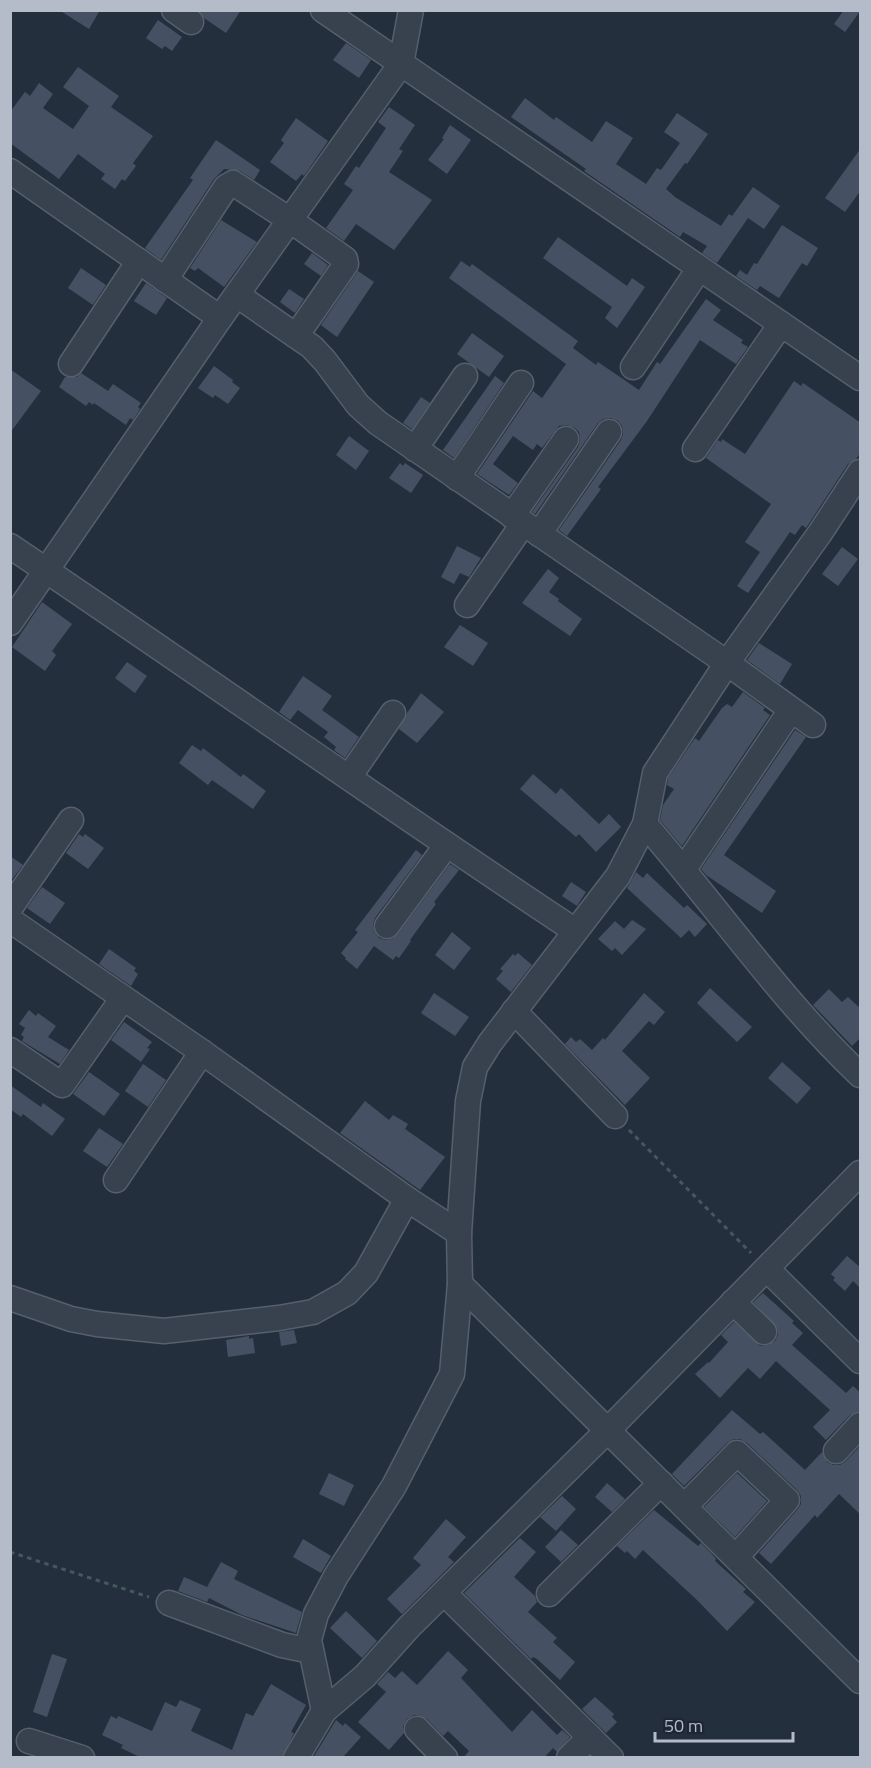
<svg xmlns="http://www.w3.org/2000/svg" width="871" height="1768" font-family="'Titillium Web',sans-serif">
	<style>
		.building { fill: #455162 }
		.lines { fill: none; stroke-linecap: round; stroke-linejoin: round }
		.minor-casing { stroke: #565f6c; stroke-width: 27 }
		.path { stroke: #44595c; stroke-width: 3; stroke-dasharray: 4.5 4.5; stroke-linecap: butt }
		.minor { stroke: #38414e; stroke-width: 24 }
	</style>
	<rect width="100%" height="100%" fill="#242f3e"/>
	<g class="building">
		<polygon points="59,10 100,10 89,29"/>
		<polygon points="199,10 241,10 226,33 204,18"/>
		<polygon points="844,10 861,10 845,32 834,24"/>
		<polygon points="158,20 182,37 172,51 165,46 162,49 146,38"/>
		<polygon points="346,43 371,60 359,78 333,60"/>
		<polygon points="78,67 119,96 111,107 153,136 133,163 136,166 125,181 122,179 115,189 101,179 105,174 78,154 59,179 10,143 10,112 25,92 30,96 39,83 53,94 43,108 73,129 89,106 63,87"/>
		<polygon points="525,98 554,120 556,117 592,142 606,121 633,138 616,164 646,184 657,168 661,170 680,143 664,132 677,113 708,134 687,164 685,163 666,189 675,197 721,226 729,214 732,216 753,187 780,206 764,229 748,218 717,263 702,253 707,246 683,232 680,237 584,171 586,169 511,117"/>
		<polygon points="389,107 415,125 399,149 403,151 389,172 432,200 394,250 356,224 344,241 326,228 353,190 344,184 356,166 359,168 386,128 378,122"/>
		<polygon points="296,118 328,141 304,176 302,174 296,181 270,162 284,143 281,140"/>
		<polygon points="450,125 471,140 447,174 428,160 444,139 442,138"/>
		<polygon points="216,140 260,170 254,180 240,171 224,169 214,179 161,260 145,248 193,180 190,178"/>
		<polygon points="861,148 861,190 845,212 825,198"/>
		<polygon points="221,220 257,242 224,287 198,268 195,271 190,268"/>
		<polygon points="782,225 818,248 807,266 802,263 779,298 760,286 757,290 736,276 740,270 747,275 754,263 757,264"/>
		<polygon points="558,237 627,286 632,278 645,287 617,328 605,318 612,307 543,258"/>
		<polygon points="312,253 328,265 321,276 304,264"/>
		<polygon points="461,261 470,267 472,264 578,341 573,348 596,365 598,362 639,390 657,362 660,364 706,299 721,310 713,320 743,340 741,343 748,347 736,364 700,340 647,421 598,487 601,489 567,536 559,530 621,440 623,434 622,426 618,421 611,418 603,419 598,423 535,514 532,512 578,447 580,440 579,432 575,428 567,425 559,426 542,448 537,444 533,450 513,436 493,464 518,483 509,495 477,474 533,391 542,398 566,364 449,278"/>
		<polygon points="81,268 106,285 93,305 68,288"/>
		<polygon points="358,271 374,282 337,337 321,325"/>
		<polygon points="146,283 167,298 156,315 134,301"/>
		<polygon points="289,289 304,299 295,313 280,302"/>
		<polygon points="472,333 504,356 489,377 457,354"/>
		<polygon points="214,366 233,380 232,382 240,388 228,404 215,395 213,398 198,388"/>
		<polygon points="10,369 41,391 10,433"/>
		<polygon points="81,373 108,391 113,384 141,403 138,407 140,409 133,420 130,418 126,425 94,403 93,405 89,402 86,406 59,387 65,377 77,377"/>
		<polygon points="495,376 504,383 454,458 443,450"/>
		<polygon points="794,381 801,386 803,383 861,423 861,452 856,459 848,464 806,528 802,525 795,535 790,532 748,593 737,586 760,552 745,542 771,504 706,458 718,440 721,442 722,439 745,454"/>
		<polygon points="421,397 430,403 412,429 403,423"/>
		<polygon points="349,436 369,451 356,470 336,455"/>
		<polygon points="400,463 403,466 405,463 423,475 411,493 389,478"/>
		<polygon points="457,546 481,558 469,577 460,573 454,584 441,577"/>
		<polygon points="842,547 858,559 838,586 822,574"/>
		<polygon points="548,569 559,578 549,592 559,599 558,601 582,619 570,636 522,603"/>
		<polygon points="42,602 72,624 52,651 56,655 45,671 12,647"/>
		<polygon points="460,625 488,643 473,666 444,647"/>
		<polygon points="759,643 792,664 780,684 747,660"/>
		<polygon points="127,662 147,676 135,693 115,678"/>
		<polygon points="303,676 332,696 322,710 359,737 345,758 334,750 336,747 324,737 328,732 298,710 290,720 279,712"/>
		<polygon points="743,692 765,708 763,710 770,715 682,846 660,820 663,805 674,789 667,785 668,778 695,738 699,741 722,708 727,704 732,707"/>
		<polygon points="421,693 444,712 417,743 399,729 407,713"/>
		<polygon points="795,730 806,737 724,855 776,891 762,913 706,875 701,869"/>
		<polygon points="192,745 201,751 203,748 241,777 243,774 266,791 253,809 212,780 208,785 179,763"/>
		<polygon points="533,774 556,794 561,788 599,824 609,814 621,827 596,852 579,834 576,837 520,789"/>
		<polygon points="79,834 83,837 85,834 104,848 88,869 66,853"/>
		<polygon points="416,850 422,855 375,918 373,924 374,931 379,938 386,940 392,939 398,934 450,864 459,870 434,902 436,904 410,940 411,941 399,958 396,956 393,960 374,946 357,969 345,959 346,958 341,953 358,932 355,930"/>
		<polygon points="10,856 23,865 10,882"/>
		<polygon points="636,872 643,878 647,873 684,908 687,905 707,924 695,937 689,930 681,938 627,888"/>
		<polygon points="571,882 586,892 577,906 562,896"/>
		<polygon points="42,887 65,903 50,924 27,908"/>
		<polygon points="632,920 646,929 622,955 615,948 612,951 598,939 615,921 624,929"/>
		<polygon points="452,932 471,948 454,970 435,955"/>
		<polygon points="109,949 136,968 134,971 138,974 131,986 99,964"/>
		<polygon points="518,953 532,965 511,992 496,979 503,971 500,969 513,954 515,956"/>
		<polygon points="710,988 752,1027 737,1042 697,1003"/>
		<polygon points="829,989 842,1002 848,997 861,1009 861,1037 852,1046 813,1005"/>
		<polygon points="434,993 469,1017 455,1036 421,1013"/>
		<polygon points="644,993 665,1012 654,1025 649,1021 622,1051 650,1078 625,1105 565,1044 571,1037 576,1042 580,1039 592,1050 603,1038 605,1040"/>
		<polygon points="29,1010 36,1016 38,1013 56,1026 48,1037 69,1050 60,1064 22,1041 24,1037 21,1035 25,1028 19,1024"/>
		<polygon points="124,1022 152,1042 147,1048 150,1049 141,1062 111,1040"/>
		<polygon points="782,1062 811,1088 797,1104 768,1078"/>
		<polygon points="143,1064 166,1080 148,1107 125,1091"/>
		<polygon points="89,1072 120,1094 104,1116 73,1094"/>
		<polygon points="10,1085 41,1107 43,1103 65,1119 52,1136 23,1114 21,1117 10,1109"/>
		<polygon points="365,1101 389,1120 393,1115 408,1124 405,1129 445,1157 420,1190 340,1133"/>
		<polygon points="99,1128 123,1144 107,1167 83,1151"/>
		<polygon points="847,1256 861,1268 861,1289 853,1281 845,1291 833,1280 835,1278 831,1274"/>
		<polygon points="763,1293 794,1321 792,1323 803,1333 792,1345 846,1393 853,1386 861,1393 861,1411 850,1415 826,1440 813,1427 830,1410 776,1361 760,1379 748,1368 720,1398 695,1374 708,1362 709,1363 728,1342 721,1335 734,1322 760,1346 768,1345 775,1341 778,1335 777,1328 753,1302"/>
		<polygon points="294,1330 297,1343 281,1346 279,1332"/>
		<polygon points="249,1336 249,1339 253,1338 255,1353 228,1357 226,1340"/>
		<polygon points="732,1410 760,1434 763,1432 805,1470 822,1452 827,1462 833,1465 840,1465 846,1461 860,1446 861,1515 839,1494 817,1518 815,1515 771,1564 759,1553 798,1509 801,1504 801,1496 797,1490 747,1443 740,1439 734,1439 727,1443 684,1486 672,1474"/>
		<polygon points="329,1473 354,1485 344,1506 319,1494"/>
		<polygon points="737,1473 767,1501 735,1537 704,1507"/>
		<polygon points="607,1483 625,1499 612,1512 595,1497"/>
		<polygon points="562,1496 576,1509 556,1531 540,1517"/>
		<polygon points="654,1510 698,1546 701,1543 711,1553 716,1559 715,1561 746,1589 743,1592 755,1602 727,1631 697,1600 643,1550 635,1559 627,1551 625,1553 617,1546"/>
		<polygon points="446,1519 466,1537 448,1557 454,1562 402,1614 387,1599 421,1565 413,1558"/>
		<polygon points="561,1530 578,1545 561,1562 545,1547"/>
		<polygon points="520,1538 536,1552 514,1577 535,1596 537,1602 528,1612 557,1638 553,1642 575,1662 560,1680 537,1659 533,1657 531,1659 464,1593"/>
		<polygon points="303,1539 331,1556 321,1573 293,1557"/>
		<polygon points="221,1562 238,1571 234,1579 302,1612 296,1633 242,1615 209,1598 207,1602 178,1591 184,1577 207,1587"/>
		<polygon points="346,1611 377,1641 362,1658 330,1628"/>
		<polygon points="448,1651 468,1670 461,1678 512,1732 532,1710 557,1735 562,1730 570,1737 557,1752 553,1748 544,1758 463,1758 469,1751 448,1731 443,1736 427,1719 421,1716 414,1715 407,1719 403,1726 404,1733 389,1750 358,1722 386,1692 377,1684 388,1672 395,1678 402,1671 417,1685"/>
		<polygon points="52,1654 67,1659 47,1717 33,1712"/>
		<polygon points="271,1684 306,1705 291,1732 294,1733 282,1758 142,1758 121,1748 123,1745 102,1735 111,1716 117,1719 118,1716 152,1731 165,1702 176,1707 180,1700 201,1709 191,1731 232,1750 246,1713 253,1716"/>
		<polygon points="595,1697 614,1714 612,1717 617,1722 606,1733 582,1709"/>
		<polygon points="336,1720 343,1726 345,1723 361,1737 344,1756 347,1758 313,1758"/>
	</g>
	<g class="lines">
		<defs>
			<g id="minor">
				<polyline points="174,10 191,22"/>
				<polyline points="323,10 860,378"/>
				<polyline points="10,171 220,318"/>
				<polyline points="165,280 226,187 233,183 290,220 345,259 346,264 296,336"/>
				<polyline points="237,295 312,347 325,361 358,405 378,423 727,663 813,725"/>
				<polyline points="71,364 139,261"/>
				<polyline points="633,367 699,269"/>
				<polyline points="415,449 465,376"/>
				<polyline points="695,449 781,324"/>
				<polyline points="457,478 521,383"/>
				<polyline points="512,516 566,439"/>
				<polyline points="539,534 609,432"/>
				<path d="M 10,546 C 199,673 385,805 574,930"/>
				<polyline points="467,605 523,524"/>
				<polyline points="10,623 220,318 401,64 411,10"/>
				<polyline points="349,777 393,713"/>
				<path d="M 645,824 C 717,907 780,999 860,1075"/>
				<polyline points="684,869 791,710"/>
				<polyline points="10,908 71,820"/>
				<polyline points="10,920 202,1052 407,1199 459,1233"/>
				<polyline points="387,926 446,846"/>
				<polyline points="514,1011 615,1116"/>
				<polyline points="10,1050 62,1085 123,998"/>
				<polyline points="116,1180 202,1052"/>
				<polyline points="767,1269 860,1361"/>
				<polyline points="460,1284 860,1681"/>
				<polyline points="10,1298 71,1319 97,1324 164,1331 279,1318 313,1312 347,1293 366,1273 407,1199"/>
				<polyline points="733,1302 764,1332"/>
				<polyline points="836,1451 860,1425"/>
				<polyline points="685,1506 737,1453 787,1500 736,1557"/>
				<polyline points="445,1594 611,1758"/>
				<polyline points="549,1594 661,1483"/>
				<polyline points="169,1603 282,1645 311,1651"/>
				<polyline points="324,1711 309,1640 316,1614 336,1576 394,1486 452,1374 460,1284 459,1233 468,1101 475,1067 490,1043 618,876 645,824 655,773 727,663 820,533 860,472"/>
				<polyline points="417,1729 445,1758"/>
				<polyline points="29,1741 82,1758"/>
				<polyline points="296,1758 324,1711 365,1676 409,1627 607,1431 860,1173"/>
				<polyline points="569,1758 590,1737"/>
			</g>
		</defs>
		<use href="#minor" class="minor-casing"/>
		<g class="path">
			<polyline points="629,1130 751,1253"/>
			<polyline points="10,1552 149,1597"/>
		</g>
		<use href="#minor" class="minor"/>
	</g>
	<rect width="871" height="1768" fill="none" stroke="#b4bcc9" stroke-width="24"/>
	<path d="M655 1732v9h138v-9" fill="none" stroke="#b4bcc9" stroke-width="3"/>
	<text x="664" y="1732" font-size="18" fill="#b4bcc9" stroke="#1d2633" stroke-width="4.5" paint-order="stroke">50 m</text>
</svg>
